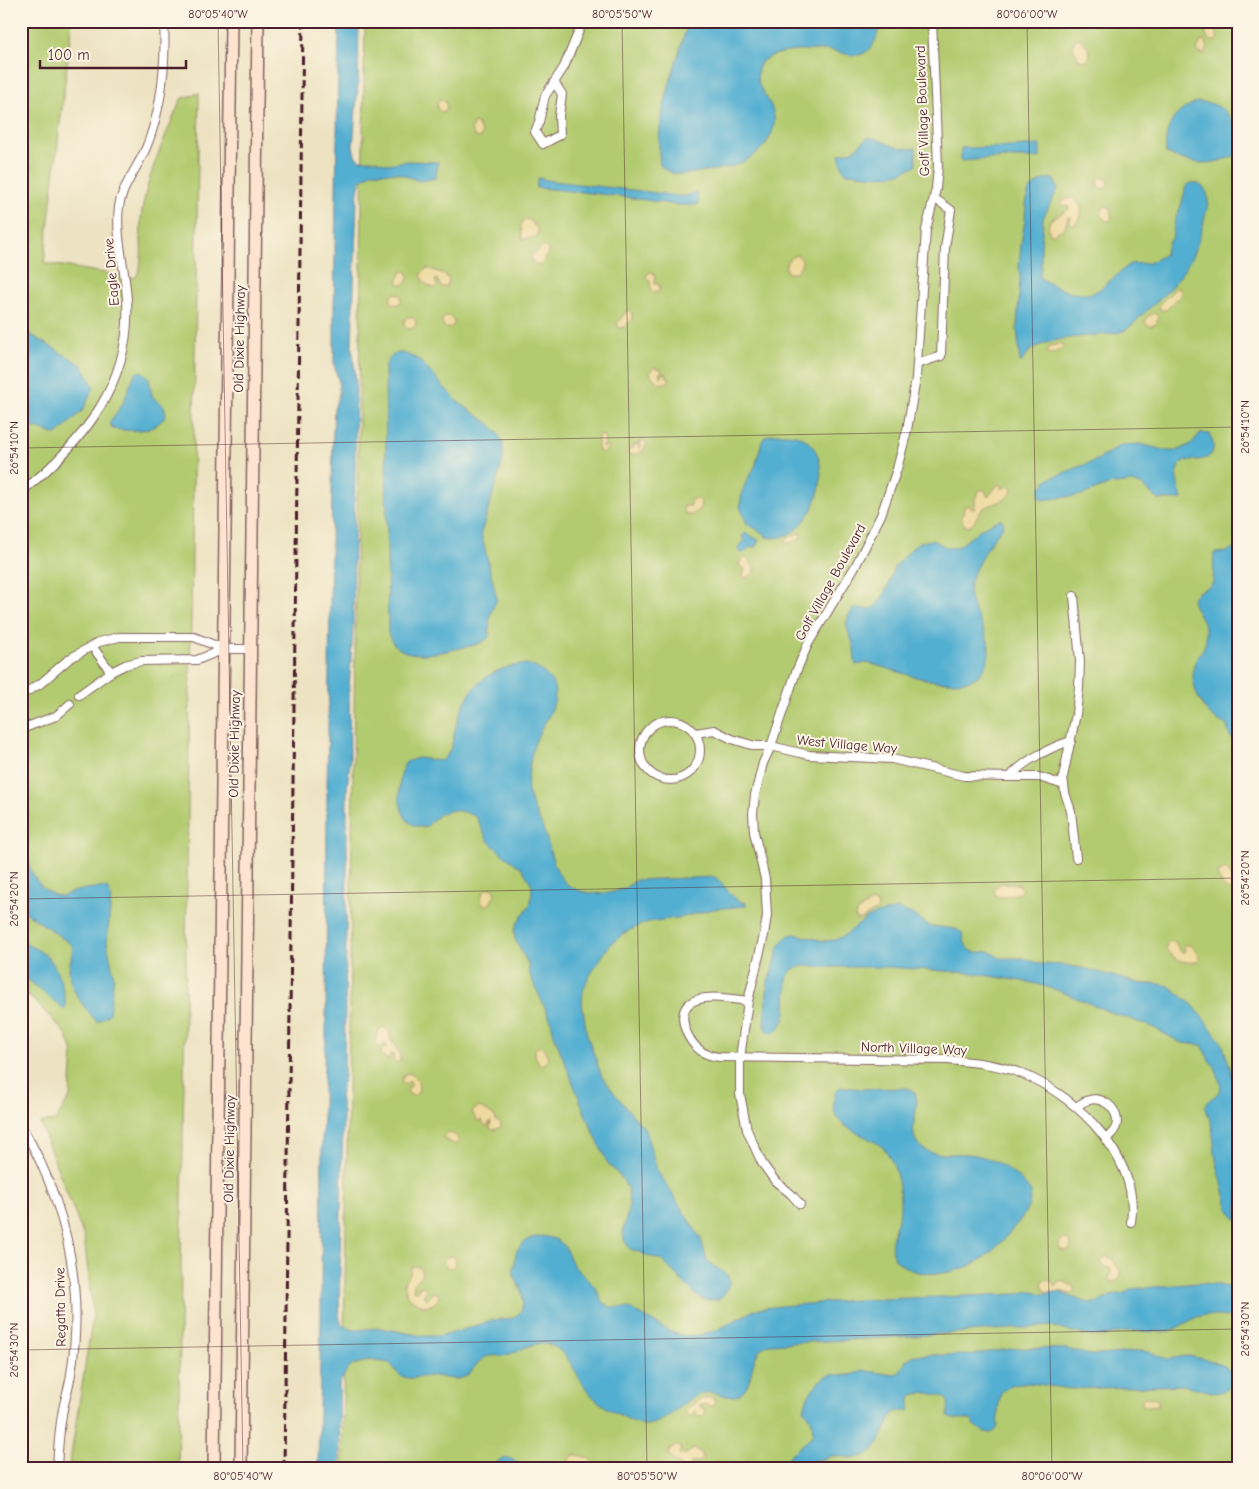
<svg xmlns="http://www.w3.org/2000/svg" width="1259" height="1489" font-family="'Comic Neue',sans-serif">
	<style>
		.green { fill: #b3cb70; stroke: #7e754e }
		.sand { fill: #eeda9e; stroke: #9c7c64 }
		.water { fill: #53afd1; stroke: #4e677e }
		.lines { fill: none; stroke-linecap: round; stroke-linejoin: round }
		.minor-casing { stroke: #836360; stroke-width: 10 }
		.secondary-casing { stroke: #836360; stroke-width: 14 }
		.minor { stroke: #fff; stroke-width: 8 }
		.secondary { stroke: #fde4d1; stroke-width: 11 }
		.rail { stroke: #4a1f2b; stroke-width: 3; stroke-dasharray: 8 4; stroke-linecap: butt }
		.ticks { fill: none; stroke: #4a1f2b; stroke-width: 1; stroke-opacity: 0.45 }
		.labels { text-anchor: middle; stroke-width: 4; stroke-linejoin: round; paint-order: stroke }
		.street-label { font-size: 14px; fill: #4a1f2b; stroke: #fcf5e5 }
		.neatline { fill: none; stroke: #4a1f2b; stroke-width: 2 }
		.ticks-label { font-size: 12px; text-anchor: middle; fill: #4a1f2b }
	</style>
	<rect width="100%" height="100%" fill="#fcf5e5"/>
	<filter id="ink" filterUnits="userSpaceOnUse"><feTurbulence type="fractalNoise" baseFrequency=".02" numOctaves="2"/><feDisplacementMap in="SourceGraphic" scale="10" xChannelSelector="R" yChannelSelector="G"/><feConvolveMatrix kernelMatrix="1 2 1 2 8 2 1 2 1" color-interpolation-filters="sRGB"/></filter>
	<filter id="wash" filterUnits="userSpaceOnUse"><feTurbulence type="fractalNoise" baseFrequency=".0096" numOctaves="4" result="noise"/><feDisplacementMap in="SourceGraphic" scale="20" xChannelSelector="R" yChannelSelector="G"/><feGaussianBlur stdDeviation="1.12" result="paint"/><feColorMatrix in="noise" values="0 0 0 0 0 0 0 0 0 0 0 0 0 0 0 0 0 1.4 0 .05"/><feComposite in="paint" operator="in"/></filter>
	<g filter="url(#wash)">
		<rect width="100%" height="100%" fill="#ede2c1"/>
		<g class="green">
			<path d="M 21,21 L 72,21 L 44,263 L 135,278 C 146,262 139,238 141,219 C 146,176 165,138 181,99 L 199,93 L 178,1468 L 69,1468 L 93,1315 L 84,1237 L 40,1123 L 55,1121 L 70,1097 L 73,1052 L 66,1034 L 35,1001 L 21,991 L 21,423 L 57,435 L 42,342 L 21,329 Z"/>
			<polygon points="365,21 1238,21 1238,1468 342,1468"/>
		</g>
		<g class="sand">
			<polygon points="1208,29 1212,28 1214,30 1218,37 1216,41 1211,41 1206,36 1206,33"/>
			<path d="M 1078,38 C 1085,40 1090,50 1090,56 L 1086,61 L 1079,60 L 1073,47 L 1074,41 Z"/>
			<path d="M 1202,40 L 1205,40 C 1208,45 1209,51 1204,54 L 1199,53 L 1197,49 Z"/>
			<polygon points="441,99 445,101 447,107 445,111 441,112 437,108 438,100"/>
			<polygon points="474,123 477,124 482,133 480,138 475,137 471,130"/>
			<circle cx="1103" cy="183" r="5.5"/>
			<path d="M 1072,198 C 1084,203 1085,220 1072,225 L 1070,224 L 1071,217 L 1068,217 L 1065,227 L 1054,234 L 1050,234 L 1048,227 L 1050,220 L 1069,209 L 1068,206 L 1062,206 L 1061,203 L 1064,200 Z"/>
			<polygon points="1104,206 1108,206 1111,210 1112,218 1109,221 1105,221 1101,213"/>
			<polygon points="525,219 530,220 538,230 538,234 535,238 522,239 521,224"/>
			<polygon points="544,246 548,249 548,255 540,266 534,264 531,259 532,255"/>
			<path d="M 798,255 L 802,260 L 801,265 L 795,273 L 788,273 C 782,265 789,256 798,255 Z"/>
			<path d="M 427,268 L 446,275 L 449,281 L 446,287 L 441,287 L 437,279 L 435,280 L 437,286 L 435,288 C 428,287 421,281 421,274 Z"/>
			<polygon points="402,271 407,272 409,276 406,283 402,285 397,282"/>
			<polygon points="649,272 652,272 655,276 654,284 659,284 660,289 658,292 654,293 651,290 650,281 646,277"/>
			<polygon points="1176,288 1181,289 1181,295 1166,310 1160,310 1159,305"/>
			<circle cx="396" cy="299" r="5.5"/>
			<polygon points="628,310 632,313 632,320 624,327 619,328 617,323"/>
			<polygon points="1154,313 1158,316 1157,323 1152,326 1147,325 1145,322 1148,316"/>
			<circle cx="448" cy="322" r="6"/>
			<circle cx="410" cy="323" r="6"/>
			<polygon points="1061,343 1063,347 1055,353 1050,354 1047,352 1050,346"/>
			<path d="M 653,367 L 661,369 L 662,372 L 659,373 L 660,375 L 660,378 L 663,373 L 667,374 L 666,377 L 670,378 L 668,382 C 660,386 654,380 650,373 Z"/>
			<polygon points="601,435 604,436 605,441 602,447 604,448 606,445 608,448 603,453 599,451 598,448 598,438"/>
			<polygon points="644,440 647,443 643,451 635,455 628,454 629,449 631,447 633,450 633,447 636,444 638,444 639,448 641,448 640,442"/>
			<path d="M 998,484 L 1002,485 L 1002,489 L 1007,486 L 1012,488 C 1012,501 993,503 984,508 C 976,514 976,526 965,526 L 962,520 L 964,507 L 969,505 L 972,509 L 975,509 L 975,499 L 978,491 L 984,489 L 988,497 Z"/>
			<polygon points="697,498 701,502 700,508 692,515 686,515 683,510 684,506 691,506 690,500"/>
			<polygon points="798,533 801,534 800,539 791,543 786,543 786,539"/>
			<path d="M 746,557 C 754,566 759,572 746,578 L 743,576 L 745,569 L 741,567 L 739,564 L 742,559 Z"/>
			<polygon points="1225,869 1229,872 1234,885 1230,890 1225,888 1218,878 1218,873"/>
			<path d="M 1003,883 L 1018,884 L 1022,890 L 1020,893 C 1011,894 1003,900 995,895 L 994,890 L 997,885 Z"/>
			<path d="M 488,888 L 494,889 L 495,894 L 490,904 L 485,905 L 482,904 C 479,897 483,892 488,888 Z"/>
			<path d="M 874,902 L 878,905 L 877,910 L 860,920 L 856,920 L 855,916 C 858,910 868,903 874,902 Z"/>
			<path d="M 1168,941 L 1175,942 L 1180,951 L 1183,953 L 1185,952 L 1184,945 L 1191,945 C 1216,970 1174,965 1166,949 Z"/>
			<path d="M 384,1027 L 389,1031 L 391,1040 L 400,1053 L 400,1061 L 397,1063 L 394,1062 L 393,1054 L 391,1054 L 388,1060 L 381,1055 L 381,1050 L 387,1047 L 386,1044 L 381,1047 L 376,1046 C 376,1038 375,1030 384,1027 Z"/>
			<polygon points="540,1046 544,1049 548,1057 544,1065 539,1064 535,1055 535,1049"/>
			<polygon points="408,1073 412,1074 418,1080 419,1091 414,1096 410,1095 407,1090 411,1086 411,1082 409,1081 406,1085 401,1081 404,1075"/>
			<path d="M 478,1107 C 485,1108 488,1114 495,1116 L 496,1121 L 500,1123 L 501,1127 L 493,1130 L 490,1128 L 491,1122 L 490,1121 L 487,1127 L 483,1124 L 481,1120 L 477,1121 L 472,1112 Z"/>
			<polygon points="450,1132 454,1134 459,1140 455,1144 453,1144 443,1138 447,1133"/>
			<circle cx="1065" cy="1245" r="6"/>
			<circle cx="450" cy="1262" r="6"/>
			<polygon points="1105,1257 1111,1258 1120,1270 1121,1277 1117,1281 1112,1282 1109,1280 1111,1269 1103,1266 1101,1262"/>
			<path d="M 413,1266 L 419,1267 C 425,1275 419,1278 414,1284 L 413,1290 L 417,1291 L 419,1287 L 425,1286 L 426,1291 L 423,1296 L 426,1299 L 430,1296 L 432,1292 L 438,1293 L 439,1298 L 432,1305 L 423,1306 L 407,1296 L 404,1282 L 410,1274 L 411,1268 Z"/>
			<polygon points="1048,1279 1052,1281 1055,1287 1058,1281 1063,1281 1074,1287 1074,1291 1071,1294 1060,1291 1047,1293 1042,1286 1043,1281"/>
			<path d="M 710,1397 L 715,1399 L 714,1406 L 709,1406 L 705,1404 L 699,1406 L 705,1410 L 705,1415 L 698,1417 L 695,1410 L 692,1416 L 686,1415 L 686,1411 C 692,1403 700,1399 710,1397 Z"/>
			<polygon points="1144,1397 1158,1398 1158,1405 1144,1406 1141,1401"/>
			<path d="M 675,1446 L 678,1446 L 681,1448 L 679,1455 L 687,1454 L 690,1451 L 695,1449 L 701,1453 L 703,1459 L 699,1462 L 692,1461 L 688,1468 L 683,1468 C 678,1461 668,1462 669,1451 Z"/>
			<polygon points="575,1455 586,1457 591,1459 592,1464 586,1467 581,1463 576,1467 573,1463 571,1465 572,1468 565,1468 570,1458"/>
		</g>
		<g class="water">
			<path d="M 339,21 L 359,21 L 358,84 L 353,146 L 355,155 L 359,160 L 376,160 L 387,164 L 407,161 L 438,162 L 436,178 L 419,181 L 398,173 L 373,172 L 360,181 L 357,198 L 352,346 L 356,382 L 353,628 L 349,689 L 350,761 L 347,789 L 347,875 L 344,1076 L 340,1096 L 343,1113 L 339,1317 L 342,1325 L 353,1330 L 381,1328 L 423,1336 L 438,1336 L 453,1333 L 492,1320 L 514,1318 L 521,1311 L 523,1301 L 522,1293 L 513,1273 L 516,1252 L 522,1244 L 531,1238 L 543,1236 L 555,1239 L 564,1245 L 573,1265 L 595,1287 L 603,1302 L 610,1307 L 629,1308 L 667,1330 L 677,1334 L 687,1336 L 699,1335 L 719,1329 L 756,1309 L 781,1306 L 856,1300 L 1018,1294 L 1029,1291 L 1041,1294 L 1059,1292 L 1085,1302 L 1092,1303 L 1099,1302 L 1113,1295 L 1125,1293 L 1130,1289 L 1198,1283 L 1214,1284 L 1228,1287 L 1238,1286 L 1238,1318 L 1205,1315 L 1197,1317 L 1169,1332 L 1129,1331 L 1103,1336 L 1091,1336 L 1063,1330 L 1052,1326 L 884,1338 L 770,1344 C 748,1349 756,1381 741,1393 C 731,1402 717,1390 704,1393 C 683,1397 670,1424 645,1425 C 639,1425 630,1420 624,1417 C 611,1411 597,1403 588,1391 C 575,1375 568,1348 546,1344 C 528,1342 521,1352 506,1355 C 499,1357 491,1354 484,1358 C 475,1363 473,1374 462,1378 C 452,1381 442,1376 432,1376 C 420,1376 405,1383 396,1371 C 394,1368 392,1366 389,1363 L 370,1360 L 353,1365 L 347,1370 L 339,1384 L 340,1468 L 318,1468 L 321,1313 L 322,1141 C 324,1107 322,1073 326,1040 L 327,790 L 333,430 L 334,409 L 339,394 L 339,382 L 334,365 L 334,311 Z"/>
			<path d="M 688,21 L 881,21 C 878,31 876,46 866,52 C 853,60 839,50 825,50 C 803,51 781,49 762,61 C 750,82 763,88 771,106 C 784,135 755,161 729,167 C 719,170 709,170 699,172 C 685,175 670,177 660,165 C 654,116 676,68 688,21 Z"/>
			<path d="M 1197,102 C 1218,101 1233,114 1238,134 C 1239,140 1238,148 1238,154 C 1211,167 1193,165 1166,153 C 1164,127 1173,112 1197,102 Z"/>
			<path d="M 867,138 C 877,137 882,142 891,145 C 899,148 907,149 916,148 L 916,165 C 890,181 875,175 847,173 L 843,170 L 839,154 L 853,151 Z"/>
			<polygon points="1038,145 1040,145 1040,158 1002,158 961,161 961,148 1012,147"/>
			<path d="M 538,178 L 552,181 L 649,192 L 678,196 L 686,196 L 696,192 L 699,204 C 680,208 663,202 645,200 C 614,195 582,192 551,189 L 536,188 Z"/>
			<path d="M 1049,178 L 1054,180 L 1058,189 L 1043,218 L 1041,249 L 1041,268 L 1039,277 L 1050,284 L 1071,293 L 1085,294 L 1093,293 L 1100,289 L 1130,264 L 1149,263 L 1164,255 L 1169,242 L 1172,239 L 1175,220 L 1181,206 L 1186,186 C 1191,182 1195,182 1200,185 C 1213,193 1207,208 1204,220 C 1196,261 1175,287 1144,313 C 1136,320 1131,329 1120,332 C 1094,338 1049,334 1028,353 C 1026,355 1024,359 1022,362 L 1020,362 L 1017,327 L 1020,278 L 1019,267 L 1021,244 L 1025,220 L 1026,204 L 1029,190 L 1039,182 Z"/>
			<polygon points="21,329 82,365 94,387 83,410 57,435 21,423"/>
			<path d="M 396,353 L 403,353 L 418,359 L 458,402 L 490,424 L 499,435 L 503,444 L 503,460 L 481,533 L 497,599 L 490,615 L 489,637 C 482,645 470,646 460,648 C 438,653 397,664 388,633 L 385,366 L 389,359 Z"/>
			<path d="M 142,371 L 149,378 L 152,396 L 164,406 L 166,414 C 156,434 132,431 113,429 L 109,423 L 123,403 L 135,373 Z"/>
			<path d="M 1200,433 L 1209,434 C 1212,439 1214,444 1213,449 C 1209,468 1184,453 1178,468 C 1174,479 1180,489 1182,499 C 1175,501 1167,499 1159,500 L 1141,485 L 1132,482 L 1108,485 L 1082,495 L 1043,500 L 1040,498 L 1040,489 L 1048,479 L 1097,460 L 1121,445 L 1140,444 L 1168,451 L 1174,451 L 1182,449 L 1192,443 Z"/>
			<path d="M 773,434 C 783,434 795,433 803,438 C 842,460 811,548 766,537 L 765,534 L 747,524 L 740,507 L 742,492 L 746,482 L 755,467 L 762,441 L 766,436 Z"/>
			<path d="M 1001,519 L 1004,523 L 1002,528 C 992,537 968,577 969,591 C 971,618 1002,642 983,670 C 975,682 963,682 949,682 C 922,682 894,669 867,663 L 856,665 C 854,658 855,651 853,644 C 849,630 841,625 853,609 L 871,609 L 878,604 L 887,589 L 894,568 L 912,548 L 919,542 L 933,540 L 946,547 L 953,548 L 961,545 L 982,528 Z"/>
			<polygon points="745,533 759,540 756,547 750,547 744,553 741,553 737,548 744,542 742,536"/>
			<path d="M 1233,548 L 1237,558 L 1235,561 L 1238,571 L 1238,744 L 1229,735 L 1227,726 C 1223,722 1218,721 1214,718 C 1199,707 1188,679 1195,662 C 1199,653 1206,648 1206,638 C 1207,618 1194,614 1192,599 C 1199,588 1206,591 1213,583 L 1214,553 L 1227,552 Z"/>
			<path d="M 527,664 C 540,668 556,679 555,695 C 555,711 541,726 536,740 C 531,752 530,765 528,777 C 525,798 537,812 544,831 C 550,846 552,867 563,880 C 575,895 603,896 620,890 C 626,888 631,884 636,880 L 715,877 C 727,886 731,901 746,903 L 746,906 L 713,909 L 683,917 L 649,922 L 638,926 L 623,934 L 609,946 L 588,978 L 583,991 L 582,1003 L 587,1035 L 602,1077 L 623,1104 L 645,1129 L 657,1170 L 701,1239 L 707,1261 L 727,1275 L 730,1281 L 725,1293 L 719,1299 L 711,1300 L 702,1299 L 695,1294 L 661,1260 L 630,1249 L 624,1240 L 623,1232 L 629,1205 L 628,1190 L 623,1180 L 607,1162 L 584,1111 L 554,1035 L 551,1021 L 529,973 L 528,964 L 515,939 L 514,932 L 517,924 L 531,903 L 532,885 L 522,868 L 506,857 L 488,841 L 476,817 C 462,810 447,806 434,819 C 430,823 428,827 422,827 C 394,826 396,779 406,762 L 418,758 L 441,761 C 453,752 452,740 456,726 C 466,688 487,667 527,664 Z"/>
			<path d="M 21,790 C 32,812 25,835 28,859 C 29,874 45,897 62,896 C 65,895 69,893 73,892 C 84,889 96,887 107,888 L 111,897 L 107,943 L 114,976 L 109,1014 L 97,1022 C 85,1008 68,989 69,969 C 70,960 73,954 72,945 L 21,909 Z"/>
			<path d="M 897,909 L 912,914 L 930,926 L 956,929 L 962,933 C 964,937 963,941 966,945 C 971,955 981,952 989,951 L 1000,958 L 1023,958 L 1041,964 L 1064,965 L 1087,969 L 1141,984 L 1161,984 L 1169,986 L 1193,1005 L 1222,1043 L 1231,1070 L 1238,1111 L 1238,1220 L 1232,1215 L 1229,1210 L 1216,1160 L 1212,1127 L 1205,1106 C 1208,1097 1220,1097 1221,1086 L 1215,1067 L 1209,1060 L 1202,1045 L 1182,1043 L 1150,1026 L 1112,1013 L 1057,990 L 1033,983 L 972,973 L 888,967 L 821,967 L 806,965 L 793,969 L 789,974 L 787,980 L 786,1012 L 784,1020 L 778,1030 L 773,1033 L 767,1032 L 764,1024 L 768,980 L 774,966 L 778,949 L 782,941 L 789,935 L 795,934 L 824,941 L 835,940 L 844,936 L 867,918 L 876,914 Z"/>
			<path d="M 21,941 C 29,946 42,951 49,958 C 57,967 68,998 65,1010 L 21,974 Z"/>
			<path d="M 842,1087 L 861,1089 L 907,1088 C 932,1095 899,1130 922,1148 C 934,1157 953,1153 967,1154 C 992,1155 1017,1173 1031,1192 C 1031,1209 1021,1219 1011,1231 C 1004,1239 998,1247 990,1253 C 967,1273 920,1284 896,1260 C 884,1247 899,1224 900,1209 C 901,1191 897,1166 886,1151 C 871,1132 828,1132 834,1098 C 835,1092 836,1089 842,1087 Z"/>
			<path d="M 1018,1348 L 1067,1349 L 1090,1355 L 1100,1355 L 1141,1351 L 1150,1352 L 1167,1359 L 1187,1356 L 1204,1359 L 1225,1366 L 1232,1374 L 1232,1382 L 1227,1390 L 1216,1393 L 1184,1385 L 1071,1389 L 1030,1383 L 1012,1385 L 1001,1392 L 998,1409 L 998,1427 L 995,1431 L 991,1433 L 985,1432 L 976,1427 L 971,1420 C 963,1417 954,1421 948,1417 C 948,1412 949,1405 948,1401 C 944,1392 916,1391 910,1397 L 910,1409 L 909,1411 L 899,1411 L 894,1413 C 882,1430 881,1456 854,1458 C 846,1458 838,1455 830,1456 C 822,1461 813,1459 804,1464 L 804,1468 L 780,1468 C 786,1453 805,1447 813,1433 C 813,1425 811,1415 804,1411 C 805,1402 808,1396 813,1389 C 831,1362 845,1384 861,1370 L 894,1375 L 900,1372 L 906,1360 L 915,1355 L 967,1355 Z"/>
			<polygon points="508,1458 517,1462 521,1468 496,1468 498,1461"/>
		</g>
	</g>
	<g filter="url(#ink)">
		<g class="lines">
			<defs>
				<g id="minor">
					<polyline points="554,82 562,94 559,116 560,135 543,144 535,132 539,122 545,96 564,67 583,21"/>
					<polyline points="917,364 941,356 945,248 951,210 934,198"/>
					<path d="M 21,492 C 82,444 132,383 127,301 C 126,272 115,235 119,207 C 122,186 138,167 146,148 C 162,109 166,63 164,21"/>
					<polyline points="1074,596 1080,661 1079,688 1076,714 1063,777 1065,793 1071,811 1076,858"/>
					<polyline points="92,646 111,672"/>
					<polyline points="21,695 40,684 69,659 99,642 119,637 194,637 224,649 250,649"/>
					<polyline points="79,695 111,672 125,665 141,661 197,660 224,649"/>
					<polyline points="21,718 25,728"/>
					<circle cx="670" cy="750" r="30"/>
					<polyline points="21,729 56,716 70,704"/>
					<path d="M 696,733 L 714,730 L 732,739 L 755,746 L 771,746 L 809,755 L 892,759 L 964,776 L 1010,777 C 1023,761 1051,747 1071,741"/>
					<polyline points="1010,777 1039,777 1064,785"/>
					<path d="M 748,1001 C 732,999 704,993 690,1003 C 675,1015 688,1042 701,1051 C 706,1055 712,1056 719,1057 L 947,1060 C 973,1062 1000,1064 1025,1075 C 1079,1098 1140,1159 1131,1222"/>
					<path d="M 1077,1107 C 1096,1088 1122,1108 1116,1127 C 1114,1132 1109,1136 1106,1140"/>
					<path d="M 21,1125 C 66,1202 85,1285 71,1374 C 69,1388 64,1401 62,1415 C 59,1432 58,1450 57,1468"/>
					<polyline points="800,1204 791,1194 775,1181 762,1163 747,1130 740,1094 740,1058 748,1001 764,935 767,915 765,879 754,832 753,813 755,795 763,763 771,746 796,672 808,644 856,565 881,515 897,469 907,430 916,378 926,230 936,189 938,166 932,21"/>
				</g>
				<g id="secondary">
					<polyline points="214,1468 231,21"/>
					<polyline points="241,1468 258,21"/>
				</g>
			</defs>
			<use href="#minor" class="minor-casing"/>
			<use href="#secondary" class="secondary-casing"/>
			<use href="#minor" class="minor"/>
			<use href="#secondary" class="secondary"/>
			<polyline class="rail" points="284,1468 303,21"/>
		</g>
	</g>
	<path class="ticks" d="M 218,21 L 243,1468M 622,21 L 647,1468M 1027,21 L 1052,1468M 21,448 L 1238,427M 21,899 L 1238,878M 21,1350 L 1238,1329"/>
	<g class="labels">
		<g class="street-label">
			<text transform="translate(922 111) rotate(-92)" y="5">Golf Village Boulevard</text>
			<text transform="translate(111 272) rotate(-95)" y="5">Eagle Drive</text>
			<text transform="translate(239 339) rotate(-89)" y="5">Old Dixie Highway</text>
			<text transform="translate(830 582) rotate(-61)" y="5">Golf Village Boulevard</text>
			<text transform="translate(234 744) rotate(-89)" y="5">Old Dixie Highway</text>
			<text transform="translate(847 744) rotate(5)" y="5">West Village Way</text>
			<text transform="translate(914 1048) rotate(2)" y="5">North Village Way</text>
			<text transform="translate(229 1149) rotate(-89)" y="5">Old Dixie Highway</text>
			<text transform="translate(60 1307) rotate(-91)" y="5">Regatta Drive</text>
		</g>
	</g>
	<rect width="1259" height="1489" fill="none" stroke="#fcf5e5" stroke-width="55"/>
	<path d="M40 60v8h146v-8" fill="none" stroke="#4a1f2b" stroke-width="2.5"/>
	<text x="48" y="60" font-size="15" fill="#4a1f2b" stroke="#fcf5e5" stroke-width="4" paint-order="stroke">100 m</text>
	<rect x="28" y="28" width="1204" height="1434" class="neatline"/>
	<g class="ticks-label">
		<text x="218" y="18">80°05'40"W</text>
		<text x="622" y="18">80°05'50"W</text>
		<text x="1027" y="18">80°06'00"W</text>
		<text transform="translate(1245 427) rotate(-90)" y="4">26°54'10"N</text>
		<text transform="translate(14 448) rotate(-90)" y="4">26°54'10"N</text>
		<text transform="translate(1245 878) rotate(-90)" y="4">26°54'20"N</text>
		<text transform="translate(14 899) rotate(-90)" y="4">26°54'20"N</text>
		<text transform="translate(1245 1329) rotate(-90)" y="4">26°54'30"N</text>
		<text transform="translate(14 1350) rotate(-90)" y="4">26°54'30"N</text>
		<text x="243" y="1480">80°05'40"W</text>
		<text x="647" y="1480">80°05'50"W</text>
		<text x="1052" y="1480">80°06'00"W</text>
	</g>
</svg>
